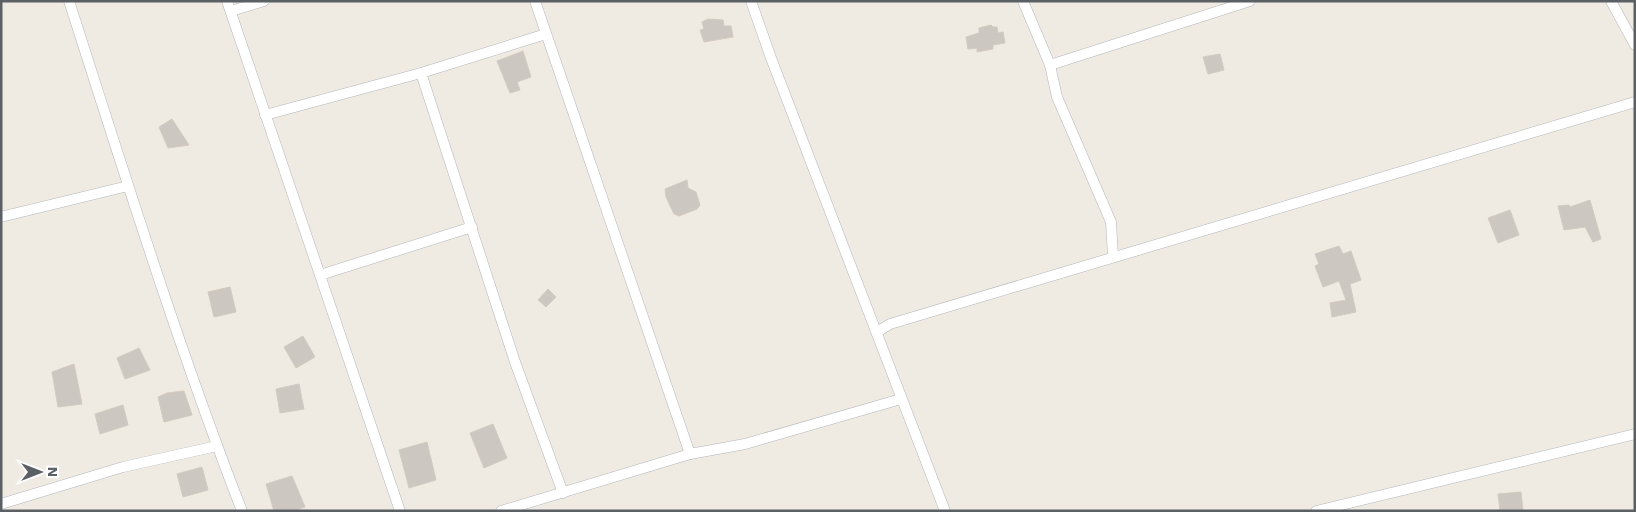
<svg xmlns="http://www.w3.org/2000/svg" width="1636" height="512" font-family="'Work Sans',sans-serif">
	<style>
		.building { fill: #ccc7c1; stroke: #d4cac0 }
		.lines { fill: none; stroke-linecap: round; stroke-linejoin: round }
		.street-casing { stroke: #b3b7bb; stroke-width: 11 }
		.street { stroke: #fff; stroke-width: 10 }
	</style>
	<rect width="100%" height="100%" fill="#efeae2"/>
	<g class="building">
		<polygon points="708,19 723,20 724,26 731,26 733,37 704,42 700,30 704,29 702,22"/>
		<polygon points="991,25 993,27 997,27 998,33 1003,32 1005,43 993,45 993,49 977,52 977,48 968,49 966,37 979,33 979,28"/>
		<polygon points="523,51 531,77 517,82 520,90 510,93 497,61"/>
		<polygon points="1220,54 1224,70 1208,74 1203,57"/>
		<polygon points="172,119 189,145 168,148 159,127"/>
		<polygon points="687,180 688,188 696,192 700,205 697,209 679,216 674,214 666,197 665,189"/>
		<polygon points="1590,200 1601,239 1593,242 1585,227 1564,230 1558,206 1569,205 1570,207"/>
		<polygon points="1510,210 1519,235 1498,243 1488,218"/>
		<polygon points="1339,246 1343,254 1351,251 1361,280 1350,284 1356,312 1332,317 1330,303 1346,300 1339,281 1323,287 1315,266 1319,264 1315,254"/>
		<polygon points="230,287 236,312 214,317 208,292"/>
		<polygon points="548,289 556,297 546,307 538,300"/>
		<polygon points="303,336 315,357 296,368 284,347"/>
		<polygon points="139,348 150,370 125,379 117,358"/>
		<polygon points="74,364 82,404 58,407 52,372"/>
		<polygon points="299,384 304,409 280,413 276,389"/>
		<polygon points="184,391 192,415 164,422 158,397 167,393"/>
		<polygon points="123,405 128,425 100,434 95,414"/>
		<polygon points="493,424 507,458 484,468 470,433"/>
		<polygon points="427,442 436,480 409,488 399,450"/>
		<polygon points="202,467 208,490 183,497 177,474"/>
		<polygon points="292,476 305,507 293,511 274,511 266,484"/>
		<polygon points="1521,492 1523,511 1500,511 1498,494"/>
	</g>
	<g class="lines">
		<defs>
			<g id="street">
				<path d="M 69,1 C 124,172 177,344 242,511"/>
				<polyline points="227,1 400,511"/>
				<polyline points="535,1 690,454"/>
				<polyline points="751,1 771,58 945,511"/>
				<polyline points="1023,1 1050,65 1057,97 1111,222 1113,257"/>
				<polyline points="1611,1 1635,45"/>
				<polyline points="231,11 264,1"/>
				<polyline points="1050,65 1250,1"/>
				<polyline points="421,73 546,34"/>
				<polyline points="265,115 421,73 515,362 563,493"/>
				<polyline points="1,217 128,186"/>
				<polyline points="320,275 472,227"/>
				<polyline points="877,332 890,324 1635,102"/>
				<polyline points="1,504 123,467 217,446"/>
				<polyline points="501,511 690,454 745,444 901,399"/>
				<polyline points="1316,511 1635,434"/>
			</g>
		</defs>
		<use href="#street" class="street-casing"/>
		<use href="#street" class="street"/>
	</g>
	<rect width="1636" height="512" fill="none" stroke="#5a6064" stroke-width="5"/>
	<g transform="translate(40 472) rotate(90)" stroke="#ffffff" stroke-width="4" paint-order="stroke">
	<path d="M0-4L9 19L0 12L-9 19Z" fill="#5a6064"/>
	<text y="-8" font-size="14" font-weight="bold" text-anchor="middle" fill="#5a6064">N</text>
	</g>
</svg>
